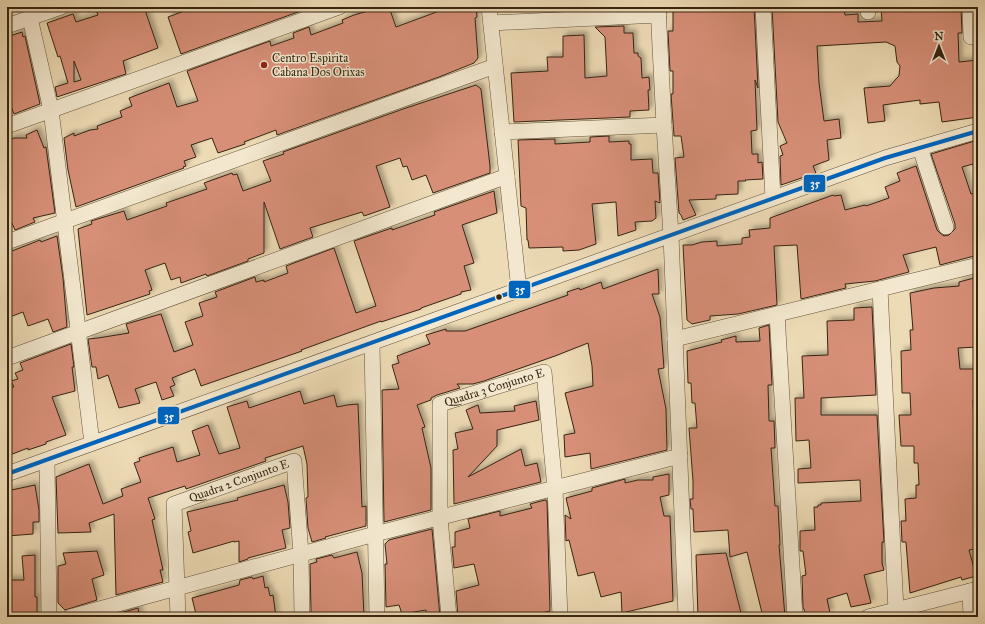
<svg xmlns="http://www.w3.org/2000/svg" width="985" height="624" font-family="'IM FELL Great Primer',serif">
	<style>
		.building { fill: #d78f78; stroke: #362512; fill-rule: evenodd; filter: url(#shadow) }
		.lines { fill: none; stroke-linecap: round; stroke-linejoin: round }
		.minor-casing { stroke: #64523b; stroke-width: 16 }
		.minor { stroke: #f3e8cf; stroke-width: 15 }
		.bus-1-casing { stroke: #f3e8cf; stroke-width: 7 }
		.bus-1 { stroke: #0065bd; stroke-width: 4 }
		.poi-dot { fill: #8f2418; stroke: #f3e8cf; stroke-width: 1.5 }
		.bus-dot { fill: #362512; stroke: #f3e8cf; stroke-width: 1.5 }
		.labels { text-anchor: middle; stroke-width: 3; stroke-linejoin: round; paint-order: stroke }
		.poi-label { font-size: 12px; fill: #362512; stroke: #f3e8cf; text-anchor: start }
		.street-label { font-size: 12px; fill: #362512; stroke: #f3e8cf }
		.line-badge { stroke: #f3e8cf; stroke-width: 1.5 }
		.badge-label { font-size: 11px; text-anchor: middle; font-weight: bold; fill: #fff }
	</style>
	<defs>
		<filter id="shadow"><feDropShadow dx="3.5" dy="-3.5" stdDeviation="2" flood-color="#0004"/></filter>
	</defs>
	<rect width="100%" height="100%" fill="#eddbb5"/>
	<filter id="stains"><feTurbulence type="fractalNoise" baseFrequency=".005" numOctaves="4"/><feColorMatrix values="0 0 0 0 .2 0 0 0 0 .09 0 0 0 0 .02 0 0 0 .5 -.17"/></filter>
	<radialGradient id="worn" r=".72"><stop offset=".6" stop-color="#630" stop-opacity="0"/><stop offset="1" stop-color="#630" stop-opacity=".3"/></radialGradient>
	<g class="building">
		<path d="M 95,7 L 144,7 L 158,48 L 123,61 L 126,74 L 57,97 L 55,87 L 68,83 L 60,56 L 58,57 L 47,23 L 73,14 L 76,22 L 98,15 ZM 74,61 L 81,80 L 74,82 Z"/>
		<polygon points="186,7 312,7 181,54 168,17 187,10"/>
		<polygon points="382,7 389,7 396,27 450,7 476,7 477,17 475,18 478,58 474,63 439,77 277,135 276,130 244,142 245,144 218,153 212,138 191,145 196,157 184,161 186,166 183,167 184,168 76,207 68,170 64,138 74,133 74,136 90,130 98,129 97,126 122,117 120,111 132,106 129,98 169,83 177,107 198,101 187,71 270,41 271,46 294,38 293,33 309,27 311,35 343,23 342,20 354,15"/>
		<polygon points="576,7 624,7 624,8 579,10"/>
		<polygon points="682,7 754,7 758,88 755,80 757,130 751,131 752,154 758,154 758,163 762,162 763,179 745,180 746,181 738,181 738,194 716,195 716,199 689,200 696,215 683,220 681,215 679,213 675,158 684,157 681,136 674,136 671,94 673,94 673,71 670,71 668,31 673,31 673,10 682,9"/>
		<polygon points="772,7 780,7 780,9 844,7 845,15 858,14 858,22 882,21 881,7 954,7 954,10 961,9 962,33 958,33 959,62 978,60 978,117 942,122 939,102 920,104 920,100 883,105 885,121 868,123 864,88 890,86 896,79 899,76 900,66 897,62 895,46 886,42 817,46 819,83 824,121 839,119 841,138 827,140 829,160 813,166 816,173 781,185 780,156 783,155 780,146 787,143 778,122"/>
		<polygon points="624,26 624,33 633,33 634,53 638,53 638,56 641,58 642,78 649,77 650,90 648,90 649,110 630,111 630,117 514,122 511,73 548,71 547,57 563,57 563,36 584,35 585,78 607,76 605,37 595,27"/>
		<polygon points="22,32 23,37 25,36 40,104 14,114 7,96 7,37"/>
		<polygon points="476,85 481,89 490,166 490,173 433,193 426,175 412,180 407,166 403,167 400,158 376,166 390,207 364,216 362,212 310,228 313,237 280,249 264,202 264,253 248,259 248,261 207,276 206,274 181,283 180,277 171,280 165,263 145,270 152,290 149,291 150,294 87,315 78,229 92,224 91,221 124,211 127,220 167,206 166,203 207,189 204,183 232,173 233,175 237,174 243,191 271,181 263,161 284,154 283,152 406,108"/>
		<polygon points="37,130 44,148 46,147 55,213 33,218 35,222 15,230 7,212 7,141 14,138 27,138 26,135"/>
		<polygon points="609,136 609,142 629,141 629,144 631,144 631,160 652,159 653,173 658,173 660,203 655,201 656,218 652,221 635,222 636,230 618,236 616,202 592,204 596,244 579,250 563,251 563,247 529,248 528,240 527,240 526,208 521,206 518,140 555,139 555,144 590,142 590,137"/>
		<polygon points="978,140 978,170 974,170 973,164 962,167 971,194 978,192 978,255 940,265 936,247 903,255 909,272 875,281 845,284 846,288 801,299 797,245 774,246 777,305 738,314 710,316 710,320 692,324 687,320 683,245 692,245 702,242 717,241 717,246 742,244 742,238 750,237 749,230 770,228 770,218 833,195 834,196 841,195 845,210 865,205 866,206 889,198 885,187 900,181 897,173 916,166 937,230 940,233 944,236 949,235 955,229 955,224 931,154"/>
		<polygon points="494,191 497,213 462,225 474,263 464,266 471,290 461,292 461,294 421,308 421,309 381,322 381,321 301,350 302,351 201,386 195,369 172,378 175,385 170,387 174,396 162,400 156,382 135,389 140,403 119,408 108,375 98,379 96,367 92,367 88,339 98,338 129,333 126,324 161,314 174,352 193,345 185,322 203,316 199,303 217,297 215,292 255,277 256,282 264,280 264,282 288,273 286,266 334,248 356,313 376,306 354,241 386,230 392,228 392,230 435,215 434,212"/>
		<polygon points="57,236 63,278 67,327 53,332 48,319 28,326 23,312 7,318 7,253 40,240 41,242"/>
		<polygon points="658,269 659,294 652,294 660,317 664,368 658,369 666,409 667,450 591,469 590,453 565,457 564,435 575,433 565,393 593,386 592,366 588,343 555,356 484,381 473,384 457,384 460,388 437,395 431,398 431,400 417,405 425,427 422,428 431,468 431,510 384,522 382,390 399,389 392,365 399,363 397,356 430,344 426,335 446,329 446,331 465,331 568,295 567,292 579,288 580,290 601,282 603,289"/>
		<polygon points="978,277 978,347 958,348 960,369 978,369 978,400 973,400 974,424 978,424 978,545 975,546 975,549 969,550 976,576 962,580 961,577 910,593 906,542 902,542 901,521 906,521 905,499 916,498 916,485 919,485 918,463 914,463 914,446 901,446 899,415 911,415 910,393 902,393 901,351 911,350 910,330 913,330 910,293 934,288 959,286 959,282"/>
		<polygon points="872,307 876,395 821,398 821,415 877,415 884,542 882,542 882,563 884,570 864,575 871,603 851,607 847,593 827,599 830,613 807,617 803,607 802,576 806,575 803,551 800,551 800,531 815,530 814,507 818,507 818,505 821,505 821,503 861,501 860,480 798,483 798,469 811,468 809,440 796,441 795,398 804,398 802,356 828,355 827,321 854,320 854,308"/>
		<polygon points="769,325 772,385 768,385 769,421 774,421 775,448 771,448 775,506 778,506 780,545 779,545 785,617 763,617 747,552 730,557 728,530 694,532 693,509 691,509 690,499 693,499 693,481 689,428 697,428 695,403 692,403 691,383 688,383 687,351 722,342 721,340 736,336 736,342 760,341 759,328"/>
		<polygon points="71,344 74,367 72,367 75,391 52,397 66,435 46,442 46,444 28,450 28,448 7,456 7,388 14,387 11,381 18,379 15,373 23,370 20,363"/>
		<polygon points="300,391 304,404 334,395 337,407 347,405 358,404 362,507 366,506 366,526 325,537 326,538 312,542 308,528 306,498 308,497 307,464 303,446 265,458 266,461 186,489 185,486 148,498 155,519 152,520 163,570 160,570 163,582 116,595 114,514 89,523 91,532 58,533 56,477 89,464 103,504 123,496 121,489 141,482 134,463 140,461 139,458 173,447 177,462 200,455 192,431 208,425 219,454 240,448 227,407 247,401 249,408"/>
		<polygon points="536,401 539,420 497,430 497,446 468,477 521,449 525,466 537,463 541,482 454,504 453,450 458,449 455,433 473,429 466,410 478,405 480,413 515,411 514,406"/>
		<polygon points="669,474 669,495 660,497 664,516 670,516 673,601 622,613 621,592 601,597 594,572 578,576 569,540 566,541 565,515 571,519 566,498 592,491 592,488 625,479 625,483 638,480 653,480 653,477"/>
		<polygon points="35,485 39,510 39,522 33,522 33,534 7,536 7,491"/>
		<polygon points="284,485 288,502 290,528 282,530 286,548 248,558 248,559 239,562 239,541 234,542 234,541 193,553 188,532 191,531 187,512 238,500 237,498"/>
		<polygon points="545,500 547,501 550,611 525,617 458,617 456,591 479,585 474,564 454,568 452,547 455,547 455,532 470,528 468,519 500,511 500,516 532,508 530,504"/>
		<polygon points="432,529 440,617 426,617 426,610 402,614 399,605 386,607 385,564 387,564 385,544 389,540"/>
		<polygon points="97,551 104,575 92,579 97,600 65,610 58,603 58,566 66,564 63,553"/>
		<polygon points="357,552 362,573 364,617 312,617 311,611 310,564 317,562 316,559 332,555 334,558"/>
		<polygon points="726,553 742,617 698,617 696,555"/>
		<polygon points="35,555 35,597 37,597 37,617 7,617 7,580 24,580 22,556"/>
		<polygon points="263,576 265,588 268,587 270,596 273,595 276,617 204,617 203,612 196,614 192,598 239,585 240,580 252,577 253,579"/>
		<polygon points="138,608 140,617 117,617 117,614"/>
	</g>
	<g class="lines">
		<defs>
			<g id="minor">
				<polyline points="489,7 519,290"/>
				<polyline points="658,7 664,125 671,235 686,617"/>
				<polyline points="763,7 773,198"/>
				<polyline points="868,7 868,12"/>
				<polyline points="970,7 971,37"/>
				<polyline points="30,18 51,110 92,443"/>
				<polyline points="491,23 659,15"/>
				<polyline points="7,26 61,7"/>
				<polyline points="7,126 339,7"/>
				<polyline points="502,132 664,125"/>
				<polyline points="920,148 946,227"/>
				<polyline points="7,242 495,66"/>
				<polyline points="880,289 896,610"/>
				<polyline points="777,314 795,617"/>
				<polyline points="675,339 978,265"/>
				<polyline points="372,343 377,617"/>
				<polyline points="7,358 507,176"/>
				<polyline points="47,460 49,617"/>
				<polyline points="7,474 885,158 978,131"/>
				<polyline points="970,591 971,617"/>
				<polyline points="70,617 375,534 680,456"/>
				<path id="s1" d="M 178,617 L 174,504 L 294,461 L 301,554 L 302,617"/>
				<path id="s2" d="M 449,617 L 440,518 L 440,404 L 544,372 L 555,488 L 560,617"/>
				<polyline points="868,617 978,589"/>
			</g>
		</defs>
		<use href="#minor" class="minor-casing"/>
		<use href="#minor" class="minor"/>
		<defs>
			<polyline id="bus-1" points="7,474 885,158 978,131"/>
		</defs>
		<use href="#bus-1" class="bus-1-casing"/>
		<use href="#bus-1" class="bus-1"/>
	</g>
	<circle class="poi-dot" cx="264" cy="65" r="4"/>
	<circle class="bus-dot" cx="499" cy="297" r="3.5"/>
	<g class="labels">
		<g class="poi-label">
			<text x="272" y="62">Centro Espirita<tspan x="272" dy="14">Cabana Dos Orixas</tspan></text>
		</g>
		<g class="street-label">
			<text dy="4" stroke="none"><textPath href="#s2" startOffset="270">Quadra 3 Conjunto E</textPath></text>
			<text dy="4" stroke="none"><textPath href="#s1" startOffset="182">Quadra 2 Conjunto E</textPath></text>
		</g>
	</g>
	<g class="line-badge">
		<rect x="803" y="174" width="23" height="19" rx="4" fill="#0065bd"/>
		<rect x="508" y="280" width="23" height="19" rx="4" fill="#0065bd"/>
		<rect x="157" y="406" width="23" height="19" rx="4" fill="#0065bd"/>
	</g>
	<g class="badge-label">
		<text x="815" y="187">35</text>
		<text x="520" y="293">35</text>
		<text x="169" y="420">35</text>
	</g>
	<rect width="985" height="624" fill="none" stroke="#eddbb5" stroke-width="24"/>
	<rect x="8" y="8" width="969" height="608" fill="none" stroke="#362512" stroke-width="2"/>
	<rect x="12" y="12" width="961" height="600" fill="none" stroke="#362512"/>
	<g transform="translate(939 46)" stroke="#f3e8cf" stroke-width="3" paint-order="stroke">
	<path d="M0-3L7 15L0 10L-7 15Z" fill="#362512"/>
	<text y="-6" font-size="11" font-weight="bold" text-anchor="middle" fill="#362512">N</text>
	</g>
	<rect width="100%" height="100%" filter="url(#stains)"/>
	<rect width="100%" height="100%" fill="url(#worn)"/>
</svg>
